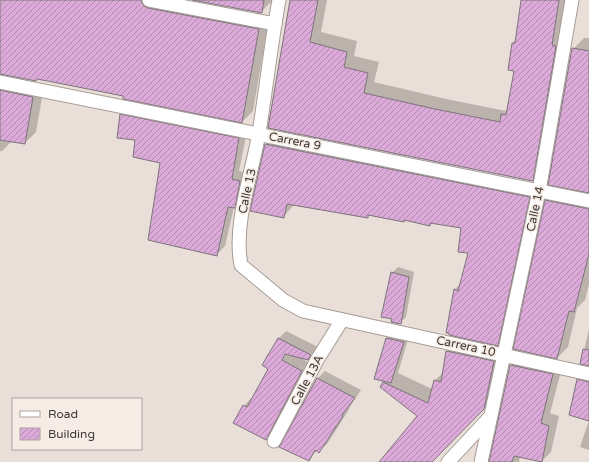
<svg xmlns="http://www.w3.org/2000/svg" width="589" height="462" font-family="'Varela Round',sans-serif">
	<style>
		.shadow { fill: #0003 }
		.building { fill: url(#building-hatch); stroke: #7c747b }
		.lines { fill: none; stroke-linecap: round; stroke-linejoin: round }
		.street-casing { stroke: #a69c95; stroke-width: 15 }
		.street { stroke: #fff; stroke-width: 13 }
		.labels { text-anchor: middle; stroke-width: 3.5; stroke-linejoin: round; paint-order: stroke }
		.street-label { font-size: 12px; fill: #3c3835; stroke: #f7ece5 }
	</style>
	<defs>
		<pattern id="building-hatch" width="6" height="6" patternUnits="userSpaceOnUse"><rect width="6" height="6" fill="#dcaad8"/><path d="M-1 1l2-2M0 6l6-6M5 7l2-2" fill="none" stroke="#b48bb0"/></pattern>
	</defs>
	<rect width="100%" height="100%" fill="#eadfd8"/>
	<g class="shadow">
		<polygon points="0,0 172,0 269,18 253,111 242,122 124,95 38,78 36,80 3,74 6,78 44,86 36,132 25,143 12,141 2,151 0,151"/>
		<polygon points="197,0 273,0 261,12"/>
		<polygon points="291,0 327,0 321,32 357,41 354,56 379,62 374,82 446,99 506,111 508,109 516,70 513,43 516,39 522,0 568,0 543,170 532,180 269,127"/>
		<polygon points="584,38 589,38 589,85 573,49"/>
		<polygon points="129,107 247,131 239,171 248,173 242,199 234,207 225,246 216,255 161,162 136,139 121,115"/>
		<polygon points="277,134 540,187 508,334 497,345 454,290 461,283 470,252 463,228 433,222 430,225 406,219 403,221 370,215 367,217 294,205 284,216 266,144"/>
		<polygon points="557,190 589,196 589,284 585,300 577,308 568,347 557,358 546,201"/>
		<polygon points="398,267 414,272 406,317 400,323 392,273"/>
		<polygon points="589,329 589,365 581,363"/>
		<polygon points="286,331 318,347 307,359 300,357 309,363 273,432 265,439 244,406 251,398 253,399 270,368 264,365 279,338"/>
		<polygon points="393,332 409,336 398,373 432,389 434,381 444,372 447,351 458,340 505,351 495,397 431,462 380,462 419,415 384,382 385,381 375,378 387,338"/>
		<polygon points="521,355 563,364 550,413 559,416 551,452 541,462 520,457 519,462 490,462 511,365"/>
		<polygon points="588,369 589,369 589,450 580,447 589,420 578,380"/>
		<polygon points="325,371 361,390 349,408 350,408 327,444 319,451 317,450 309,460 317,379"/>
	</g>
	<g class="building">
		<polygon points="0,0 141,0 144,6 148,8 259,29 242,123 123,99 123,96 63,84 37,79 36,81 0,74"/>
		<polygon points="192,0 264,0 262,13"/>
		<polygon points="290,0 318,0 310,42 347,52 344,67 368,73 364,93 435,109 500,122 501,114 506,115 514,71 508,70 512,43 515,43 521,0 559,0 552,45 556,46 533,181 268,128"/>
		<polygon points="572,48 589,51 589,193 548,185"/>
		<polygon points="0,90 33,97 25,144 0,140"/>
		<polygon points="120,114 239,138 232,179 240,181 235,208 228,207 217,256 148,240 160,163 133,157 135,140 117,138"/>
		<polygon points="265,144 530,197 498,346 449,335 449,333 446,333 454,289 458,291 468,253 458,252 461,228 430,223 430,226 404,220 404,222 368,215 368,218 287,204 284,218 250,211"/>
		<polygon points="545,200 589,209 589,254 574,312 569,311 557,359 513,349"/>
		<polygon points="391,272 409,277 401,324 391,322 392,319 381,317"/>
		<polygon points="278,338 311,355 308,360 285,354 282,360 302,371 266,440 233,423 243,405 247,407 268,369 262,365"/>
		<polygon points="386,338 404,342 391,383 374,379"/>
		<polygon points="583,349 589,350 589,366 580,364"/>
		<polygon points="446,351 494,361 484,409 432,462 379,462 417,416 380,387 383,382 428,403 434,380 441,382"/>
		<polygon points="510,365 553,374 541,423 549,426 542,462 514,456 512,462 489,462"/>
		<polygon points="317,378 355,398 342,415 343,416 319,453 315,450 309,461 279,447"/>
		<polygon points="577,379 589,382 589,421 569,415"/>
	</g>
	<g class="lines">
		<defs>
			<g id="street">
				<polyline points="149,0 275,24"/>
				<path d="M 279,0 C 271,44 266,89 259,133 C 252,174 233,224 241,265 L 283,300 L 303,311 L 589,374"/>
				<polyline points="0,82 589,201"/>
				<polyline points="274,441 317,360 342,320"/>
				<polyline points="448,462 490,417"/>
				<polyline points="481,462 539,191 572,0"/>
			</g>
		</defs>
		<use href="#street" class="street-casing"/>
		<use href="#street" class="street"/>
	</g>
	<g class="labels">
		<g class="street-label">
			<text transform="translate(295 141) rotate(11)" y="4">Carrera 9</text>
			<text transform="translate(247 191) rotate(-78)" y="4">Calle 13</text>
			<text transform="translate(535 209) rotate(-78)" y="4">Calle 14</text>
			<text transform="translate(466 346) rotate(12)" y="4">Carrera 10</text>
			<text transform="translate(307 380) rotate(-62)" y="4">Calle 13A</text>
		</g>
	</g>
	<rect x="12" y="398" width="130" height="52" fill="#f7ece5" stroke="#aca49f"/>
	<rect x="20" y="411" width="20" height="6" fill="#ffffff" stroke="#aca49f"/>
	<text x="48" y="418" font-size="12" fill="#3c3835">Road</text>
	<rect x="20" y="428" width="20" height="12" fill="url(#building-hatch)" stroke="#aca49f"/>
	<text x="48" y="438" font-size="12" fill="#3c3835">Building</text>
</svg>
